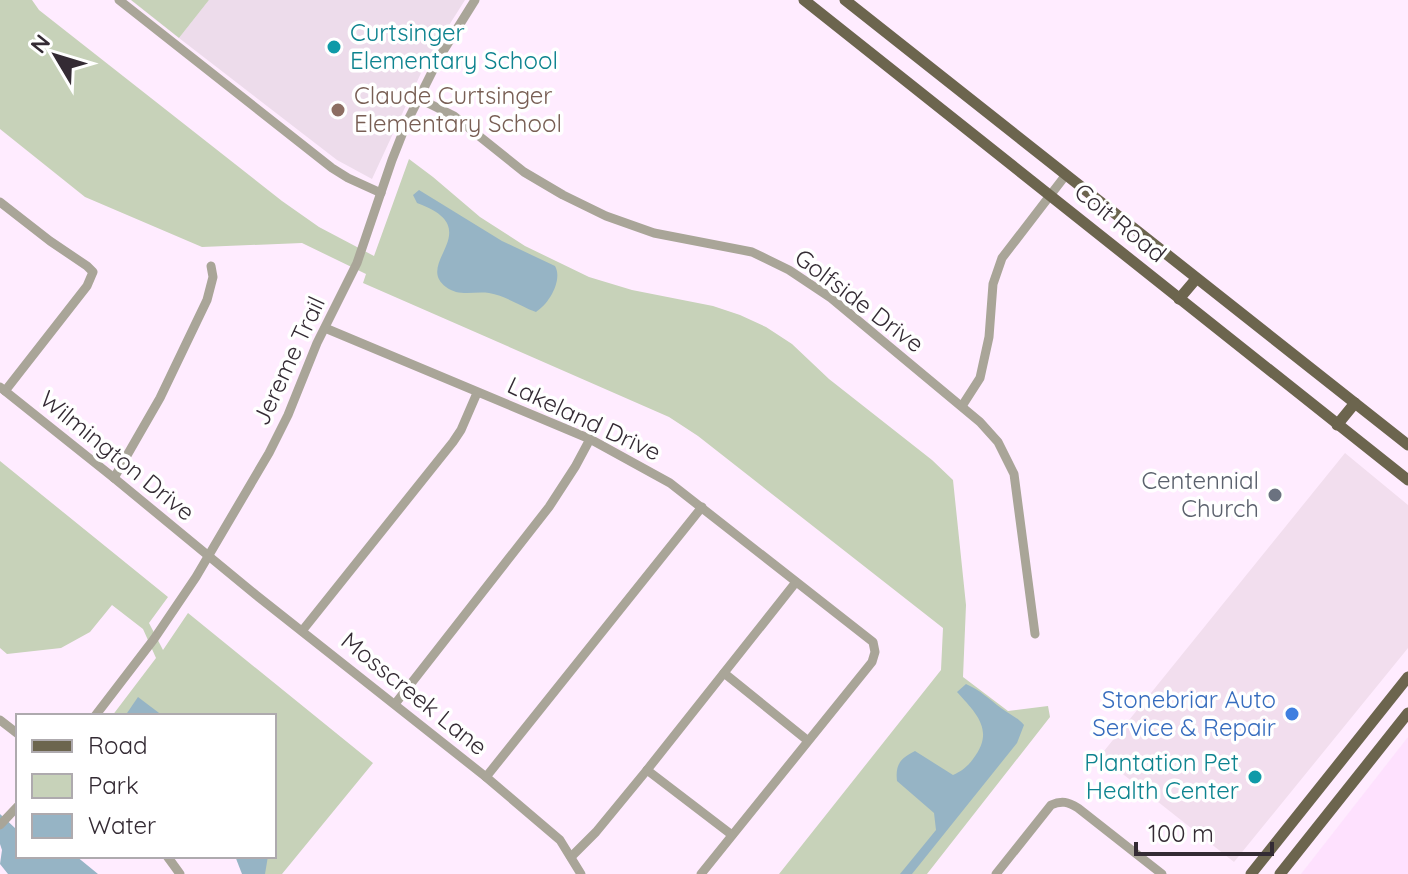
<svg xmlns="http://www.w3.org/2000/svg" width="1408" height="874" font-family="Quicksand,sans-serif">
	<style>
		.commercial { fill: #f2deee }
		.built { fill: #fee1fe }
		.education { fill: #eddceb }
		.green { fill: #c7d2b9 }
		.water { fill: #96b4c5 }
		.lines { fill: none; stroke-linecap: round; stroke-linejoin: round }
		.minor { stroke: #a9a598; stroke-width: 9 }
		.major { stroke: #6c654e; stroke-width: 11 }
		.culture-dot { fill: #0f9aa8; stroke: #fff; stroke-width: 3 }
		.education-dot { fill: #8d6e63; stroke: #fff; stroke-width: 3 }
		.worship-dot { fill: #6b7280; stroke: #fff; stroke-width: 3 }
		.shop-dot { fill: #3f7fe0; stroke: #fff; stroke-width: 3 }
		.labels { text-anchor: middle; stroke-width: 7; stroke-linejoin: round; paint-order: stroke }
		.culture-label { font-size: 24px; fill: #0d838f; stroke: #fff; text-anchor: start }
		.education-label { font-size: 24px; fill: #785e54; stroke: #fff; text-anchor: start }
		.street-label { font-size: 24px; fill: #342b34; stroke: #fff }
		.worship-label { font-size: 24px; fill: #5b616d; stroke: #fff; text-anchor: end }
		.shop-label { font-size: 24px; fill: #366cbe; stroke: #fff; text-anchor: end }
	</style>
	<rect width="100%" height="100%" fill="#ffecff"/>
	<polygon class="commercial" points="1345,453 1408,505 1408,648 1234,862 1100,756"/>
	<polygon class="built" points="1408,737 1408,874 1301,874"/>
	<polygon class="education" points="209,0 465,0 427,60 372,179 337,160 179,38"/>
	<g class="green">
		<polygon points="0,0 32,0 39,10 282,201 319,227 374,256 409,159 433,177 480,217 525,246 589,277 632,290 713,306 740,315 766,327 792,344 829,379 932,460 953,480 966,605 963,677 1008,711 1048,706 1050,717 927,874 779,874 941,670 943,628 698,436 669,417 363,283 366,274 302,243 202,247 85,197 0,129"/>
		<polygon points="131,0 209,0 179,38"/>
		<polygon points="0,461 168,597 149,623 163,650 188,613 373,763 282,874 245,874 244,856 274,856 274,716 112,716 156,658 143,629 112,605 90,632 61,648 7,654 0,648"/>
	</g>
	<g class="water">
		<path d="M 419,190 L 502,241 L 555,266 C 563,280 549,304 536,312 C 520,306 506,296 489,293 C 474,291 459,297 446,287 C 413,263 489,229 417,203 L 413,195 Z"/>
		<path d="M 966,684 C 980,690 989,699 1001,708 C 1009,714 1017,717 1024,725 L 1017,743 L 912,874 L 900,874 L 936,830 L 934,813 L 897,781 C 895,764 901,758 915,751 L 953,775 C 962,771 967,767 973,759 C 995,731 977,714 957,692 Z"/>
		<polygon points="138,697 163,716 125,716"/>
		<polygon points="0,814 16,829 18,828 18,856 76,856 98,874 8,874 0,864 2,850 0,844"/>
		<polygon points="235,856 268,856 265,874 242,874"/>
	</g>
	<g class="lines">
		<g class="minor">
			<polyline points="119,0 332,168 348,178 381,193"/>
			<polyline points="418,98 454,116 524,172 563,195 606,216 654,233 752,252 789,270 831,298 980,422 998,442 1014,474 1035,634"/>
			<polyline points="0,202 50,241 87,266 93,272 87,286 5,391"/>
			<polyline points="325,328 590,439 670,483 873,642 875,652 872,662 701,874"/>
			<polyline points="0,387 114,478 256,595 486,777 560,840 581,874"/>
			<polyline points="962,406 980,378 989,337 993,284 1002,258 1065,176"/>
			<polyline points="114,478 160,398 207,300 213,277 211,266"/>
			<polyline points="302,631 453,442 461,430 477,393"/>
			<polyline points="724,673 807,740"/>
			<polyline points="395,704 549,507 575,467 590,439"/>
			<polyline points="95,716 154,639 196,577 269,453 288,415 317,343 357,263 392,160 407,122 440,56 475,0"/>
			<polyline points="0,720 18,734"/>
			<polyline points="647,770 732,835"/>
			<polyline points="486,777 702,507"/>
			<polyline points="0,825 18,806"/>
			<polyline points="167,856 180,874"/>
			<polyline points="571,857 596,832 647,770 796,582"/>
			<path d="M 996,874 L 1051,805 C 1062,800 1068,802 1078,808 L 1162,874"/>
		</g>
		<g class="major">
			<polyline points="804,0 1408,480"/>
			<polyline points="845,0 1408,445"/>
			<polyline points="1179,299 1196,279"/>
			<polyline points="1337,425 1355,403"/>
			<polyline points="1251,874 1408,677"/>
			<polyline points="1280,874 1408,713"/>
		</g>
	</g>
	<g class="culture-dot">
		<circle cx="334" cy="47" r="8"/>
		<circle cx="1255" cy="777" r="8"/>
	</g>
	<circle class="education-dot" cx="338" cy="110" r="8"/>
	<circle class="worship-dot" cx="1275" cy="495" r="8"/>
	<circle class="shop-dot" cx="1292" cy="714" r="8"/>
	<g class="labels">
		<g class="culture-label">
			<text x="350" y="41">Curtsinger<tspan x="350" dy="28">Elementary School</tspan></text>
			<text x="1239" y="771" text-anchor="end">Plantation Pet<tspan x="1239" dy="28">Health Center</tspan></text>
		</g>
		<g class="education-label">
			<text x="354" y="104">Claude Curtsinger<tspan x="354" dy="28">Elementary School</tspan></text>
		</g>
		<g class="street-label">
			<text transform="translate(1120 223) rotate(39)" y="8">Coit Road</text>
			<text transform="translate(859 301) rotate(37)" y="8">Golfside Drive</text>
			<text transform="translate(289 361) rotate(-65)" y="8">Jereme Trail</text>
			<text transform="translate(584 419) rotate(25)" y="8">Lakeland Drive</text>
			<text transform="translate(117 456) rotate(39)" y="8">Wilmington Drive</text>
			<text transform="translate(414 694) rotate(39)" y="8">Mosscreek Lane</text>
		</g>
		<g class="worship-label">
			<text x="1259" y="489">Centennial<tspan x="1259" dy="28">Church</tspan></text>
		</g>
		<g class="shop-label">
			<text x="1276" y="708">Stonebriar Auto<tspan x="1276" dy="28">Service &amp; Repair</tspan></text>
		</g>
	</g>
	<rect x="16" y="714" width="260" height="144" fill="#ffffff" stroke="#aeaaae" stroke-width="2"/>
	<rect x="32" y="740" width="40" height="12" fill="#6c654e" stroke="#aeaaae" stroke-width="2"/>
	<text x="88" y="754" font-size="24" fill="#342b34">Road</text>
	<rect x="32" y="774" width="40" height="24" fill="#c7d2b9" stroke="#aeaaae" stroke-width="2"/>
	<text x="88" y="794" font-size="24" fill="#342b34">Park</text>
	<rect x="32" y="814" width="40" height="24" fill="#96b4c5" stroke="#aeaaae" stroke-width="2"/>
	<text x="88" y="834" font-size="24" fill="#342b34">Water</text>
	<g transform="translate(56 56) rotate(308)" stroke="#ffffff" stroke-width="6" paint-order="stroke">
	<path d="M0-6L14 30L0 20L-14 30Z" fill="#342b34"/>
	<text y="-12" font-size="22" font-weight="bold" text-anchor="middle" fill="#342b34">N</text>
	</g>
	<path d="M1136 842v12h136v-12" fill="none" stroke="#342b34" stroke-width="4"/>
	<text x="1148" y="842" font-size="24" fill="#342b34" stroke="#ffffff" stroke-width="6" paint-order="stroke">100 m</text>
</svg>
